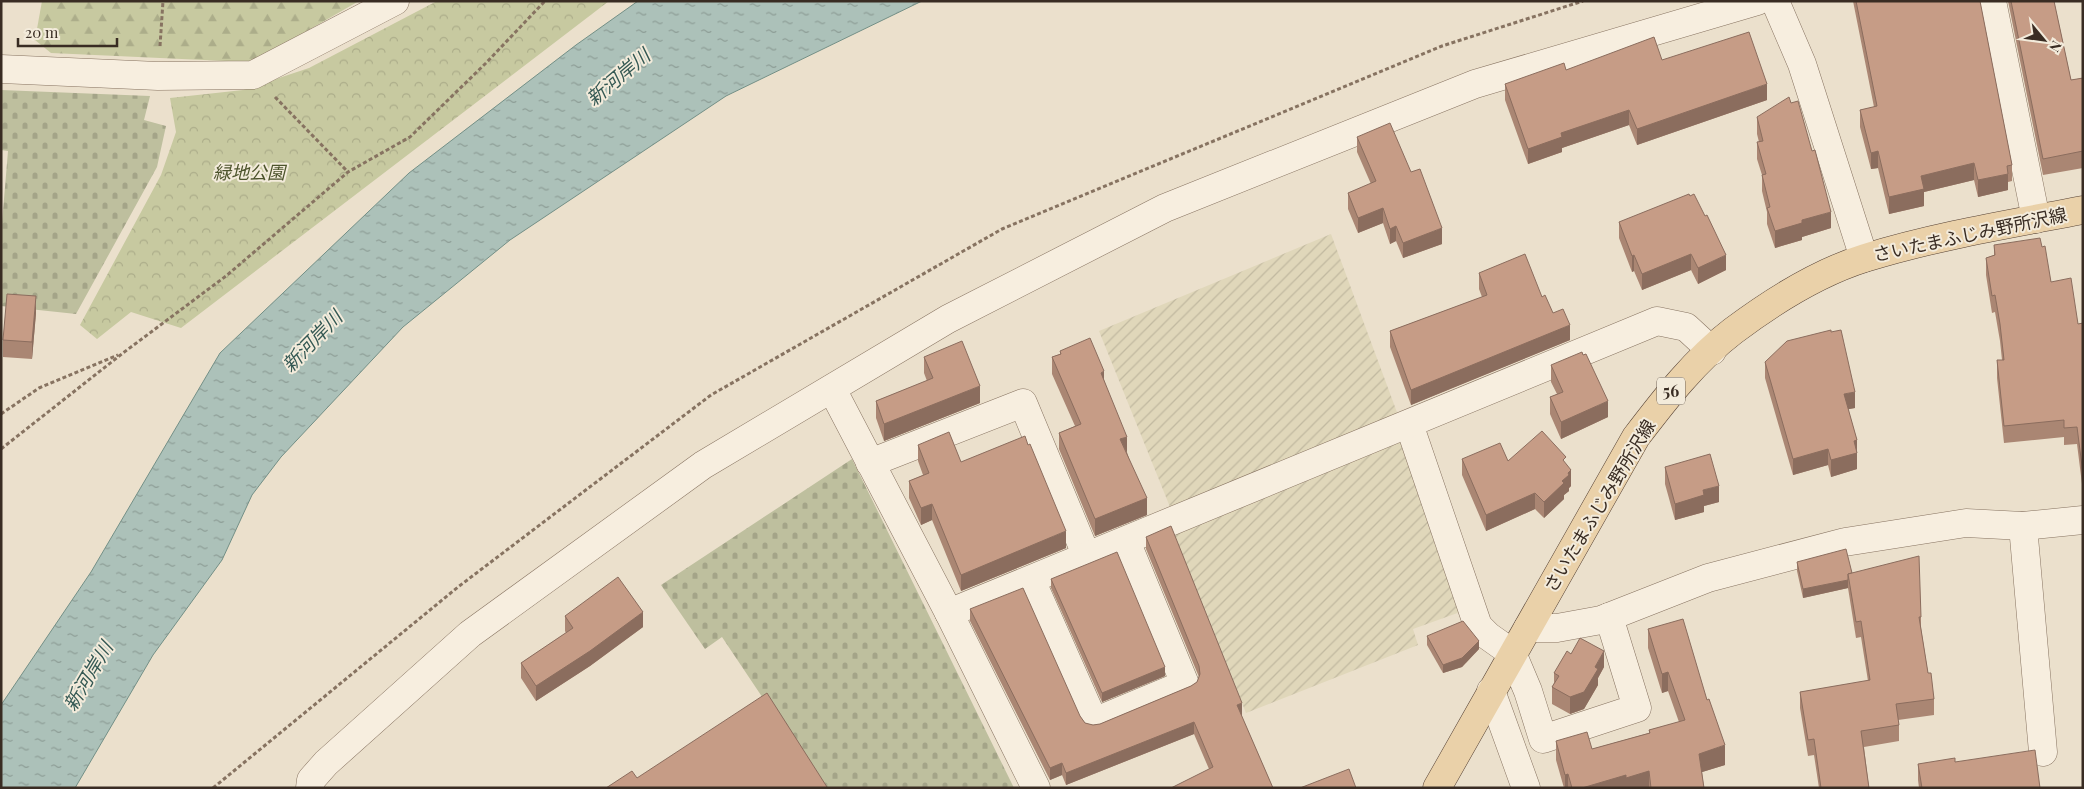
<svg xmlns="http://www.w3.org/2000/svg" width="2084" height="789" font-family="'Playfair Display','Noto Sans JP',serif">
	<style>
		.farmland { fill: url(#farmland-furrows) }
		.forest { fill: url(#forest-firs) }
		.cemetery { fill: url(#cemetery-stones) }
		.park { fill: url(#park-crowns) }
		.water { fill: url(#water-ripples); stroke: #738f86 }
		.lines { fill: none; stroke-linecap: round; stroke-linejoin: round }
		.minor-casing { stroke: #877361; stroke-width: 29 }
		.major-casing { stroke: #564235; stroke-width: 29 }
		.path { stroke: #877361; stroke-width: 3; stroke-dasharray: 4 2.5; stroke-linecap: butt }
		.minor { stroke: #f7eedf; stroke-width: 28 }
		.major { stroke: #ead1a9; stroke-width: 28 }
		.wall { fill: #aa8673 }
		.shaded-wall { fill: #8b6d5e }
		.building { fill: #c69c86; stroke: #8b6d5e }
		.labels { text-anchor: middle; stroke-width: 4; stroke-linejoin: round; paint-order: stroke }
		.shield { fill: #f3ebdb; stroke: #71655a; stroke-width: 1 }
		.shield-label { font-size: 16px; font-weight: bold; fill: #392c23 }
		.park-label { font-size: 18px; font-style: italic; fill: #4d542c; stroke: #f3ebdb }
		.street-label { font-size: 18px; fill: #392c23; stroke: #f3ebdb }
		.water-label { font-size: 19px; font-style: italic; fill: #345853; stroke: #f3ebdb }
	</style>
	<defs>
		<pattern id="farmland-furrows" width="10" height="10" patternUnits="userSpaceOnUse" patternTransform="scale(1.25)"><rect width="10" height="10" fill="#e0d7ba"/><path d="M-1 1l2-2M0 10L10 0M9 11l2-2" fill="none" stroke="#c1b9a0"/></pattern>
		<pattern id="forest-firs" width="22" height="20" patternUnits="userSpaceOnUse" patternTransform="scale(1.25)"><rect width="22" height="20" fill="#c7c9a0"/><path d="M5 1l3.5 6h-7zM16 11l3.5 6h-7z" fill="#acad8a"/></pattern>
		<pattern id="cemetery-stones" width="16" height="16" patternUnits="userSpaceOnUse" patternTransform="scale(1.25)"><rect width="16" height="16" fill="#bebf9e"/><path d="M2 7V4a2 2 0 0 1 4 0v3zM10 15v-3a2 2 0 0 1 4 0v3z" fill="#a4a488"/></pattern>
		<pattern id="park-crowns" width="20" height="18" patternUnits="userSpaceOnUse" patternTransform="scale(1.25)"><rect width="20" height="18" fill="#c7c9a0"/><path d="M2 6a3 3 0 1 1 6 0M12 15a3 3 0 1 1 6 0" fill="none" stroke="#acad8a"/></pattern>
		<pattern id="water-ripples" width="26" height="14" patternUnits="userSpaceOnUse" patternTransform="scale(1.25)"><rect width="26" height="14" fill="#acc1b9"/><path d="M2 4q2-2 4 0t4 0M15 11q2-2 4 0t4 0" fill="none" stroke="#8d9d96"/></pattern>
	</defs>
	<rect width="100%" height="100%" fill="#ebe0cc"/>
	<g class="farmland">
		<polygon points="1331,234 1398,415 1170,507 1099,331"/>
		<polygon points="1406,438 1463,611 1413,629 1418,645 1246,713 1173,532"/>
	</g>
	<polygon class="forest" points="42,1 359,1 279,47 247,62 51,53 35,40"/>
	<g class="cemetery">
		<polygon points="1,90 150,96 144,120 166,126 157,167 76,314 1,306 1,235 8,151 1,150"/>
		<polygon points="852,459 1014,788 823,788 722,637 705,649 661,585"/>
	</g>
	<polygon class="park" points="437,1 609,1 181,328 131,312 97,339 80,325 161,175 176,132 170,98 243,90 309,68"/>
	<polygon class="water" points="638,1 922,1 726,96 510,240 403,327 281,457 252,495 222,560 153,655 75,788 1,788 1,705 91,572 220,353 409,173 576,45"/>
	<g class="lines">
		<defs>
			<g id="minor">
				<polyline points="1775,1 1802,64 1864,258"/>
				<polyline points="1992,1 2036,219"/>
				<polyline points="1,69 158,76 253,75 395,1"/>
				<polyline points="832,389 949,613 1036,788"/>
				<polyline points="1409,424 1478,626 1488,636 1512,653 1528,691 1543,739 1637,708 1609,617"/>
				<polyline points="870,463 1023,403 1087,557"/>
				<polyline points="2023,526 2043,752"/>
				<polyline points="1031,580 1094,722 1185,684 1126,541"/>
				<polyline points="949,613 1657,321 1686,327 1712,351"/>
				<polyline points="1528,628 1557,628 1601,620 1708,578 1845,542 1966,523 2023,526 2083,520"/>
				<polyline points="1491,691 1526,788"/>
				<polyline points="310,788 311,780 326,763 470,634 703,465 948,319 1165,208 1475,84 1757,1"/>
			</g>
			<path id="major" d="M 1437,788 L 1636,437 C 1665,399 1695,360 1733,331 C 1773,301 1817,273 1865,258 C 1936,236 2010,224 2083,210"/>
		</defs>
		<use href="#minor" class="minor-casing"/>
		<use href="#major" class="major-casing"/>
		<g class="path">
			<polyline points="160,46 163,1"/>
			<polyline points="275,97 348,172"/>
			<polyline points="1,414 39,388 118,355"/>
			<polyline points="1,449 123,353 226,276 348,172 410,137 486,63 545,1"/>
			<polyline points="213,788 458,587 711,395 1002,229 1442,46 1583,1"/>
		</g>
		<use href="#minor" class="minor"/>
		<use href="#major" class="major"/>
	</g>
	<g class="wall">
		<polygon points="1853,1 1980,1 2012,165 2012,181 2008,182 2008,190 1978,197 1974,180 1924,192 1924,206 1889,214 1878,168 1871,169 1860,127 1860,110 1874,107"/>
		<polygon points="2008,1 2054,1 2071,80 2083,78 2083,168 2043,175"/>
		<polygon points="1662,60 1767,100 1637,145 1629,125 1562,148 1562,152 1528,164 1505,100 1505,84 1566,70"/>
		<polygon points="1757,117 1831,228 1802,237 1802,240 1775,248 1767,224 1767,212 1762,191 1762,175 1757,159 1757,142 1759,142 1757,134"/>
		<polygon points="1357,137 1442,244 1403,258 1396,241 1390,244 1383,223 1358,233 1348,209 1348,193 1371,184 1357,152"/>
		<polygon points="1619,222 1726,270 1698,284 1691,270 1642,290 1634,271 1632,272 1619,238"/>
		<polygon points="1994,245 2042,247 2051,282 2078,324 2083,323 2083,492 2077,444 2064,445 2064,437 2004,443 1997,378 1997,360 2002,360 2000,341 1995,312 1992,313 1986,275 1986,258 1994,255"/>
		<polygon points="1479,273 1542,297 1570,340 1411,405 1390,347 1390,331 1482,297 1479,289"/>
		<polygon points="36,313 32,359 3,357 3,340"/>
		<polygon points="1060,351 1104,380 1147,515 1095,536 1059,449 1059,433 1075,426 1052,374 1052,357 1060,354"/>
		<polygon points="924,357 980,403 884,441 876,418 876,401 927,381 924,373"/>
		<polygon points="1765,362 1855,408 1848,409 1857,440 1857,469 1831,477 1828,465 1793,475 1765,378"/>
		<polygon points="1551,365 1608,417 1561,439 1550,414 1550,397 1557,394 1551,382"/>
		<polygon points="918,445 961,462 1066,548 961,591 932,520 921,525 909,498 909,481 923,475 918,461"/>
		<polygon points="1462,459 1566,464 1571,486 1569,488 1569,491 1564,495 1564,499 1544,518 1535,509 1486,531 1462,475"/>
		<polygon points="1665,467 1719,502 1704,506 1704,512 1675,520 1665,484"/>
		<polygon points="1146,537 1242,715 1241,715 1273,788 1209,769 1194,734 1066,785 1062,775 1050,780 970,621 970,609 1080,716 1085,723 1093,725 1100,724 1191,686 1197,682 1199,677 1146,549"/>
		<polygon points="1797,562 1852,573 1921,617 1921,628 1928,673 1934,699 1934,715 1898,720 1899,725 1899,741 1864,747 1869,788 1819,788 1814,755 1808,756 1800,708 1800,692 1868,681 1861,637 1856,638 1848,588 1803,598 1797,571"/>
		<polygon points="1051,579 1165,676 1102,702 1051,588"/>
		<polygon points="565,616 643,627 590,666 536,701 521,678 521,663 566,633 565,631"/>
		<polygon points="1648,629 1725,765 1702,772 1704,788 1564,788 1556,760 1556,741 1592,749 1649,733 1649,730 1679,722 1668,691 1662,693 1648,648"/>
		<polygon points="1427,636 1479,649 1462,667 1443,673 1427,645"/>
		<polygon points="1571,654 1604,667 1598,678 1598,685 1584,709 1570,714 1552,704 1552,687 1554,683 1554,673"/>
		<polygon points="1955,762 2040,788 1919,788 1918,780 1918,764"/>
	</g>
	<g class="shaded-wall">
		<polygon points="1767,84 1767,100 1637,145 1637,129"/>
		<polygon points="1629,110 1629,125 1562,148 1562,152 1528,164 1528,149 1561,133"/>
		<polygon points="1878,151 1878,168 1871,169 1871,153"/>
		<polygon points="1974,163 1974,180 1924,192 1924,206 1889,214 1889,197 1921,176"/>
		<polygon points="2008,174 2008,190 1978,197 1978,180"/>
		<polygon points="1383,208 1383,223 1358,233 1358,218"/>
		<polygon points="1831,212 1831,228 1802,237 1802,240 1775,248 1775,231 1802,220"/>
		<polygon points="1396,226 1396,241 1390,244 1390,229"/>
		<polygon points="1442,228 1442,244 1403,258 1403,243"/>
		<polygon points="1691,254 1691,270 1642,290 1642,274"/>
		<polygon points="1634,255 1634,271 1632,272 1632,256"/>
		<polygon points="1726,255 1726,270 1698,284 1698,268"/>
		<polygon points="36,296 36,313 32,359 32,342"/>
		<polygon points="1570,325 1570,340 1411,405 1411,390"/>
		<polygon points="1104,371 1104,388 1101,373"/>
		<polygon points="980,386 980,403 884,441 884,424"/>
		<polygon points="1855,392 1855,408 1844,410 1844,394"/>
		<polygon points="1608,401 1608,417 1561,439 1561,422"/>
		<polygon points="1127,437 1127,453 1120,439"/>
		<polygon points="1857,440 1857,469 1831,477 1831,460 1854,441"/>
		<polygon points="1828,449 1828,465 1793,475 1793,459"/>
		<polygon points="1571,470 1571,486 1569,488 1569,491 1564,495 1564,499 1544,518 1544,502 1562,481 1568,473"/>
		<polygon points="1719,486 1719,502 1704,506 1704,512 1675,520 1675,504 1703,490"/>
		<polygon points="1535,493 1535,509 1486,531 1486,515"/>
		<polygon points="1147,498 1147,515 1095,536 1095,519"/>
		<polygon points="932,504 932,520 921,525 921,508"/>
		<polygon points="1066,531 1066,548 961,591 961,575"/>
		<polygon points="1848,580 1848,588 1803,598 1803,589"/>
		<polygon points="643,612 643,627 590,666 536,701 536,686"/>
		<polygon points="1479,641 1479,649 1462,667 1443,673 1443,665"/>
		<polygon points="1604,651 1604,667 1598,678 1598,685 1584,709 1570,714 1570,697 1595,667"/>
		<polygon points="1165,667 1165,676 1102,702 1102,693"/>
		<polygon points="1668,672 1668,691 1662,693 1662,674"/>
		<polygon points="1242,703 1242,715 1237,717 1237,705"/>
		<polygon points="1194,722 1194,734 1066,785 1066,773"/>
		<polygon points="1725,745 1725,765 1699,773 1699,754"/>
		<polygon points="1062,763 1062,775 1050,780 1050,768"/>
		<polygon points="1649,771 1649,788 1626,788 1626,778"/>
		<polygon points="1568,774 1568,788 1565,788 1565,775"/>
		<polygon points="1626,775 1626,788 1582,788"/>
	</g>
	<g class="building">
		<polygon points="1856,1 1980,1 2012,165 2007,166 2008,174 1978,180 1974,163 1921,176 1924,189 1889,197 1878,151 1871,153 1860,110 1877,106"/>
		<polygon points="2011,1 2054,1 2071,80 2083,78 2083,151 2043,159"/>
		<polygon points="1749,32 1767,84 1637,129 1629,110 1561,133 1562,137 1528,149 1505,84 1564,63 1566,70 1654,37 1662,60"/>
		<polygon points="1789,97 1791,103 1798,101 1812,151 1815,150 1831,212 1802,220 1802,223 1775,231 1767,208 1770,207 1762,175 1766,174 1757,142 1763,141 1757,117"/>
		<polygon points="1390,123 1411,172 1420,169 1442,228 1403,243 1396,226 1390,229 1383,208 1358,218 1348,193 1376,181 1357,137"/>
		<polygon points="1689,194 1690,196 1694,194 1705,216 1707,215 1726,255 1698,268 1691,254 1642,274 1634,255 1632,256 1619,222"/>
		<polygon points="2040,238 2042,247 2045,246 2051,282 2071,278 2078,324 2083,323 2083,474 2077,427 2064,428 2064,420 2004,426 1997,360 2004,360 2000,324 1995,295 1992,296 1986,258 1995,255 1994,245"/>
		<polygon points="1525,254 1542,297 1545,295 1553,313 1563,309 1570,325 1411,390 1390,331 1487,295 1479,273"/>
		<polygon points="7,294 36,296 32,342 3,340"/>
		<polygon points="1831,330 1831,332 1841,330 1855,392 1844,394 1857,440 1854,441 1857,453 1831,460 1828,449 1793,459 1765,362 1787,341"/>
		<polygon points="1090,338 1104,371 1101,373 1127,437 1120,439 1147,498 1095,519 1059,433 1081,424 1052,357 1061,354 1060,351"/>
		<polygon points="962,341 980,386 884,424 876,401 933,378 924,357"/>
		<polygon points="1582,352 1583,355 1586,354 1608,401 1561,422 1550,397 1563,392 1551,365"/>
		<polygon points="1542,431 1566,457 1563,460 1571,470 1568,473 1569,475 1562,481 1564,483 1544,502 1535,493 1486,515 1462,459 1500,443 1508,461"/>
		<polygon points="949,432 961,462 1025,436 1028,445 1030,444 1066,531 961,575 932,504 921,508 909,481 929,473 918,445"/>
		<polygon points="1710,454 1719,486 1703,490 1704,495 1675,504 1665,467"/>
		<polygon points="1171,526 1242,703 1237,705 1273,788 1171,788 1213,767 1194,722 1066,773 1062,763 1050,768 970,609 1023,588 1080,716 1085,723 1093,725 1100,724 1191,686 1197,682 1200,674 1199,666 1146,537"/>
		<polygon points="1846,549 1852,573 1848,574 1848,580 1803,589 1797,562"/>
		<polygon points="1117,552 1165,667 1102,693 1051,579"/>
		<polygon points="1919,556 1921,617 1919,617 1928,673 1931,673 1934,699 1896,704 1899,725 1861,731 1869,788 1821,788 1814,739 1808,740 1800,692 1870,680 1861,621 1856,622 1848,574"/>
		<polygon points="618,577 643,612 590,651 536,686 521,663 573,628 565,616"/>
		<polygon points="1683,619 1707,700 1709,699 1725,745 1699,754 1704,788 1651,788 1649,771 1626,778 1626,775 1582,788 1572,788 1568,774 1565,775 1556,741 1587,732 1592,749 1650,733 1649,730 1685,720 1668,672 1662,674 1648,629"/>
		<polygon points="1463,621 1479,641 1462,658 1443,665 1427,636"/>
		<polygon points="1580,638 1604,651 1595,667 1598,669 1584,692 1570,697 1552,687 1559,676 1554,673 1567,651 1571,654"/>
		<polygon points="767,693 827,787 826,788 606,788 632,771 637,778"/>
		<polygon points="2035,750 2040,788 1922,788 1918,764 1955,758 1955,762"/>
		<polygon points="1349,769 1356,788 1300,788"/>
	</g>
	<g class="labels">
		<rect class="shield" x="1657" y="377.5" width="28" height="27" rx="4"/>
		<g class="shield-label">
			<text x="1671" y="397">56</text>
		</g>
		<g class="park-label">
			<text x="249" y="179">緑地公園</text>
		</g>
		<g class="street-label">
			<text transform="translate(1970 235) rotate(-12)" y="6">さいたまふじみ野所沢線</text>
			<text transform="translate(1600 506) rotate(-59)" y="6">さいたまふじみ野所沢線</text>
		</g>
		<g class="water-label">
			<text transform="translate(618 77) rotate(-40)" y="7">新河岸川</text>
			<text transform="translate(312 341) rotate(-46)" y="7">新河岸川</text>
			<text transform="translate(88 676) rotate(-59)" y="7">新河岸川</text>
		</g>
	</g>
	<rect width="2084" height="789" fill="none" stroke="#392c23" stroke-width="5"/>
	<g transform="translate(2044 40) rotate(119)" stroke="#f3ebdb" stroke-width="4" paint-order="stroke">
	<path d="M0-4L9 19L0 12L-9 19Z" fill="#392c23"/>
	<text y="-8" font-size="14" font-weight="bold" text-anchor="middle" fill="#392c23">N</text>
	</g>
	<path d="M18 38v8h99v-8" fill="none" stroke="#392c23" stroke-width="2.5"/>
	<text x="25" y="38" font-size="15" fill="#392c23" stroke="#f3ebdb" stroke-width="4" paint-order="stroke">20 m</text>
</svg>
